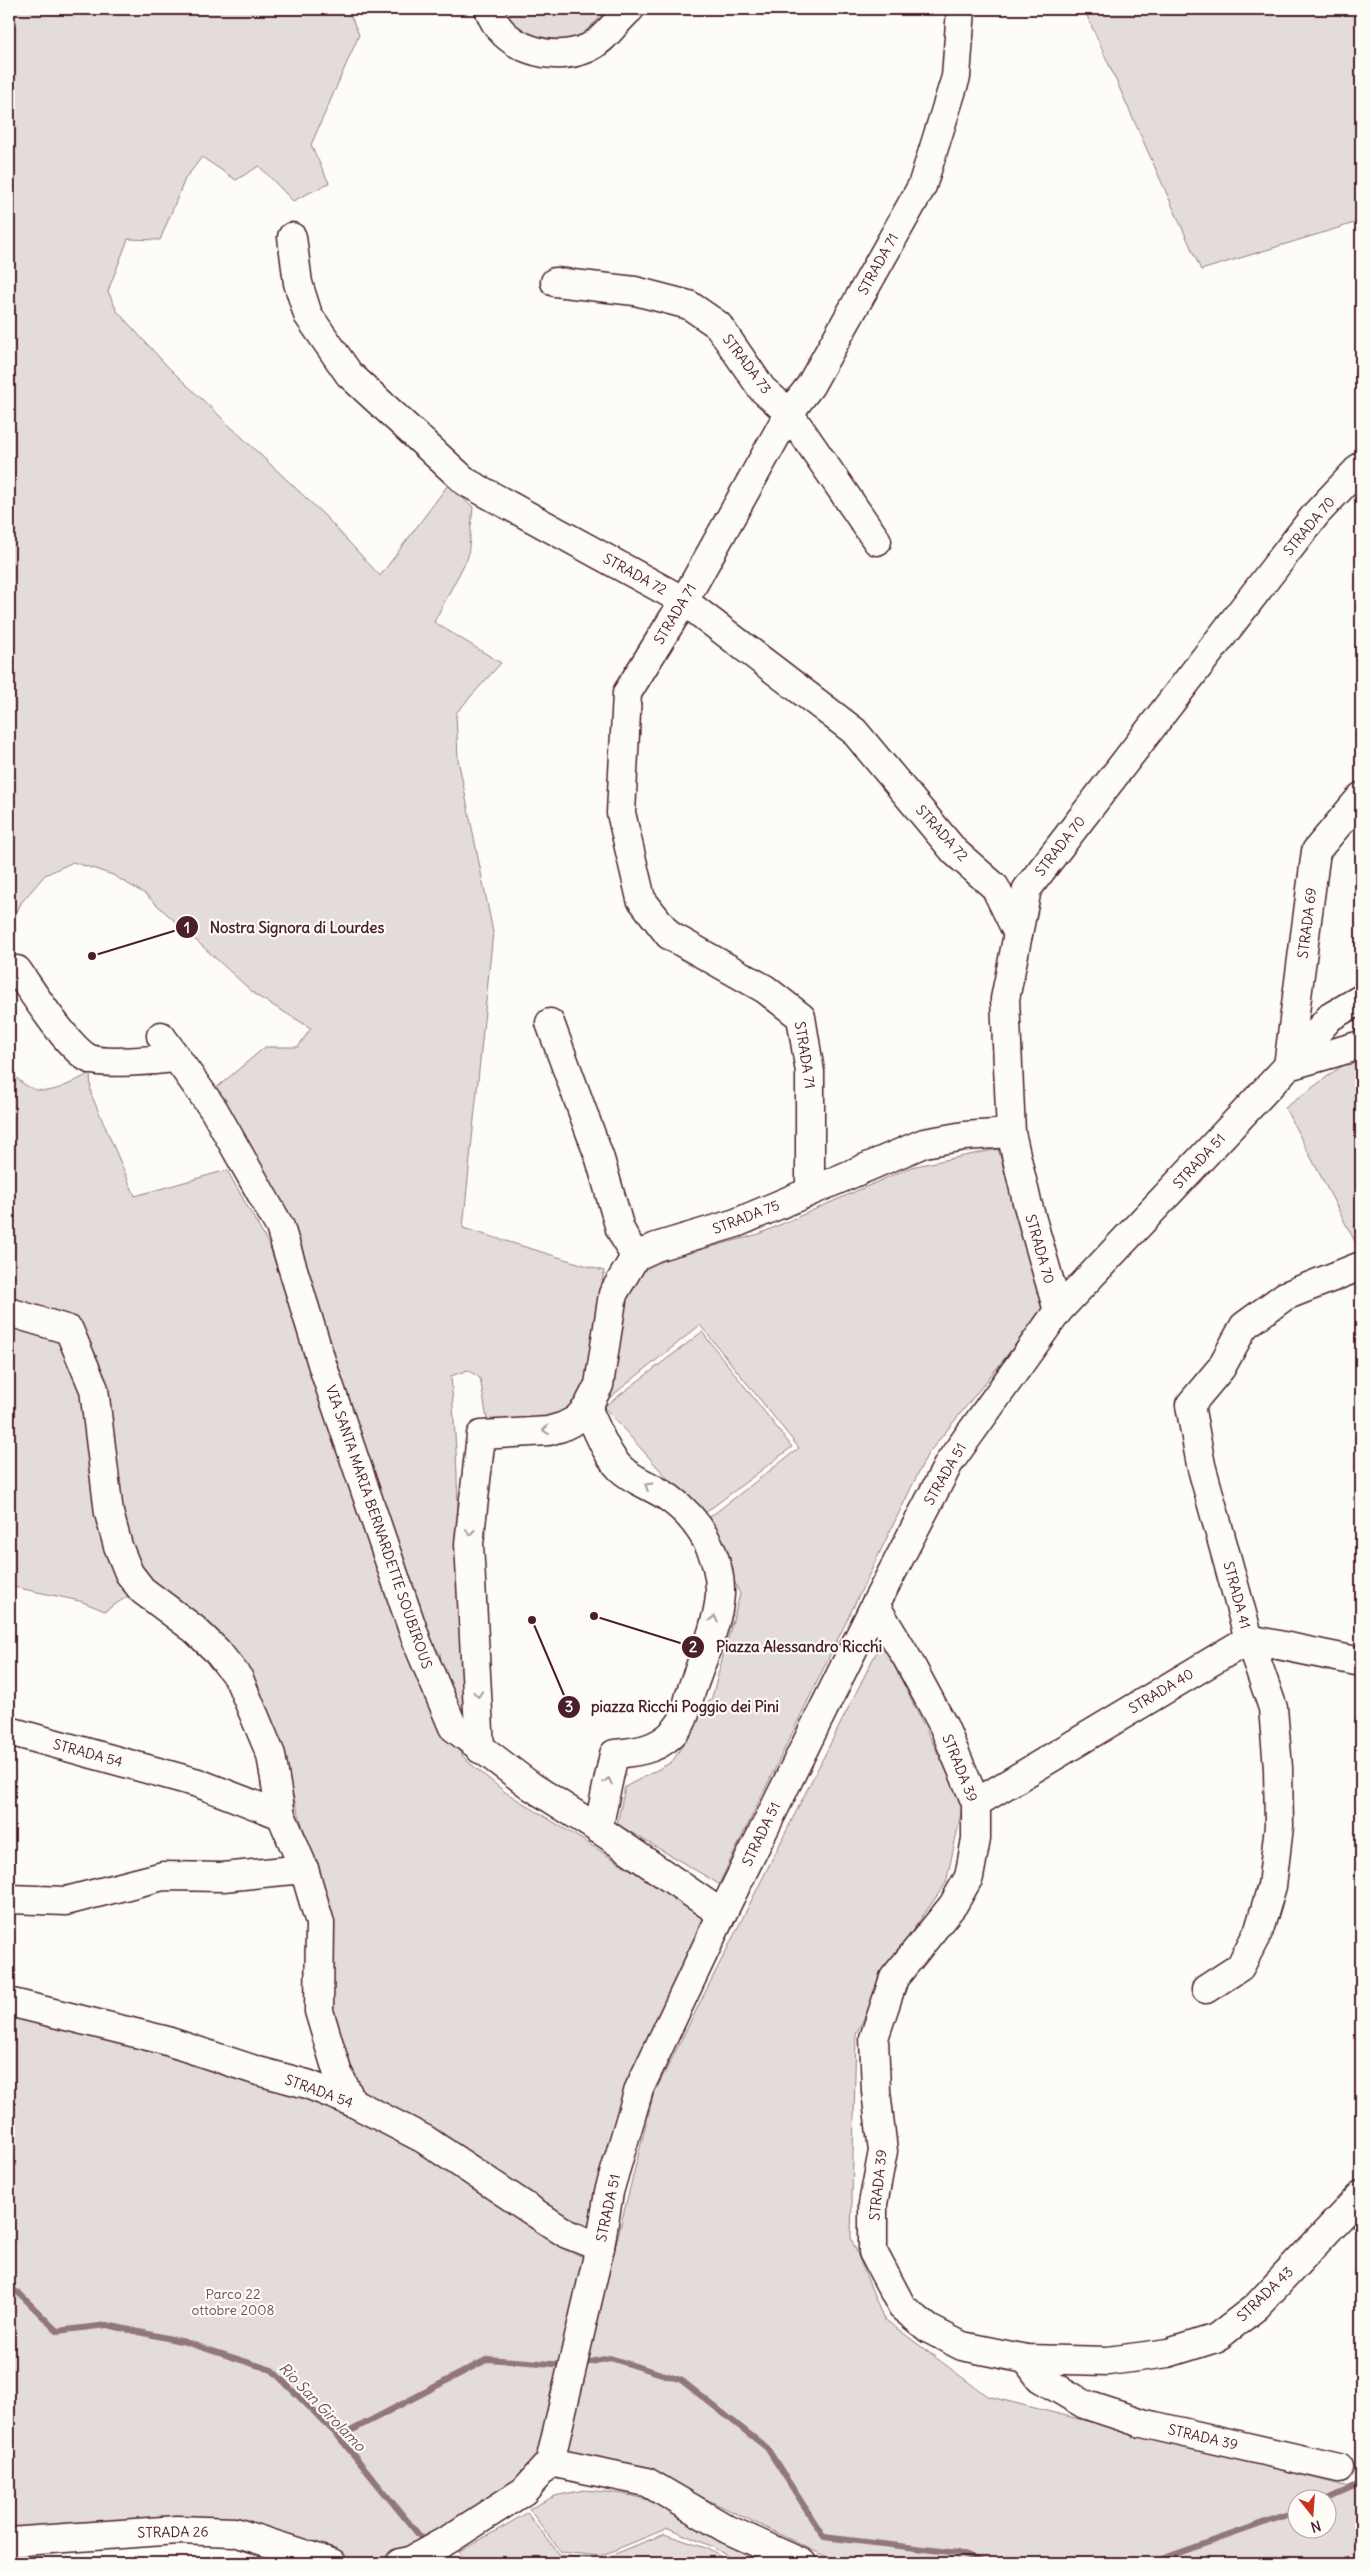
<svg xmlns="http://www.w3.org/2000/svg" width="1370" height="2572" font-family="Delius,sans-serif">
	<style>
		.green { fill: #e3dcda; stroke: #967e82; fill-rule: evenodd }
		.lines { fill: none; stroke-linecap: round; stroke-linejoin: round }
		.stream { stroke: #91777b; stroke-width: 6 }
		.minor-casing { stroke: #4a1f2b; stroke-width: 31 }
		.minor { stroke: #fdfcf7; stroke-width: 28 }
		.oneway { stroke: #ac999b }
		.labels { text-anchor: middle; stroke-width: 4.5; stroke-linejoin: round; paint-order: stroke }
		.street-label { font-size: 14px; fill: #4a1f2b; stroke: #fdfcf7 }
		.park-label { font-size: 14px; fill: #704e57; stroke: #fdfcf7 }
		.water-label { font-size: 15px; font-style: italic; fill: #73525a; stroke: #fdfcf7 }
		.leader { fill: none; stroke: #4a1f2b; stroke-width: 2 }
		.callout-dot { fill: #4a1f2b; stroke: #fdfcf7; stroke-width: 2 }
		.mark-label { font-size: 15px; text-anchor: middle; font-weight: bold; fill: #fff }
		.callout-label { font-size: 15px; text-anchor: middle; font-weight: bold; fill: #4a1f2b; stroke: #fdfcf7; stroke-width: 4.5; stroke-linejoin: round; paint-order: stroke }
	</style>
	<rect width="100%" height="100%" fill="#fdfcf7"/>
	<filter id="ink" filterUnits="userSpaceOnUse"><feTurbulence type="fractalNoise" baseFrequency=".02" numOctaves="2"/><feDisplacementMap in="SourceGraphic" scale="10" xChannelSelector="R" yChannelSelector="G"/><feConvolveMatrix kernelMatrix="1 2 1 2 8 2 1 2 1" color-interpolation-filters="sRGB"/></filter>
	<g filter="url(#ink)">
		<g class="green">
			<polygon points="9,9 348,9 359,35 311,145 329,183 293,201 259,166 236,180 202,157 185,179 160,240 128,239 108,291 117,311 169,368 325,516 380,576 448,485 473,507 468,557 434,622 501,663 456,713 458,759 493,932 463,1228 604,1271 587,1380 568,1416 488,1425 480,1378 468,1370 451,1376 456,1450 466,1730 443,1676 440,1653 429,1640 215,1089 265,1047 298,1047 311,1028 257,996 145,894 113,875 73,862 45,875 21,903 9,929"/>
			<polygon points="496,9 609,9 571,45 532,43"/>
			<polygon points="1084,9 1361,9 1361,221 1201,270"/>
			<polygon points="1361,1063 1361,1253 1285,1108 1343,1065"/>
			<path d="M 9,1070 C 37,1103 57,1091 90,1073 L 91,1094 L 135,1196 L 227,1170 L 270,1247 L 364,1526 L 441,1729 L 467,1761 L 505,1792 L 699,1912 L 704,1922 L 593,2235 L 364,2101 L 331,2023 L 313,1859 L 281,1757 L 260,1705 L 147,1584 L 105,1611 L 80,1601 L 9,1586 Z"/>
			<polygon points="998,1149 1045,1308 927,1455 719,1884 617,1824 625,1787 672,1762 712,1697 740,1594 706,1520 799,1448 700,1325 608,1399 624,1301 644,1265 759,1234 911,1167"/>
			<polygon points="702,1332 792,1447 701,1516 604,1407"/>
			<path d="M 882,1641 L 963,1804 L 946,1883 L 898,1951 L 856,2034 L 851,2238 L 883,2318 L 987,2396 L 1361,2490 L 1361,2563 L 839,2563 L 650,2472 L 564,2451 L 653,2096 ZM 1298,2500 L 1328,2500 L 1328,2530 L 1298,2530 Z"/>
			<polygon points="9,2010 356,2107 597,2252 542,2460 517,2489 411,2554 375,2563 327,2558 238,2526 9,2537"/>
			<path d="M 584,2490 C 605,2492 627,2493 648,2500 C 690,2515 730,2542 770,2563 L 739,2563 L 711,2546 L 668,2528 L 600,2556 L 561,2552 L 529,2509 L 555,2496 Z"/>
			<polygon points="527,2513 560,2555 600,2560 664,2534 706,2548 731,2563 469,2563 459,2552"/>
		</g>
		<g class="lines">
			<g class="stream">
				<polyline points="9,2287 21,2295 57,2331 107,2325 185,2342 272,2370 339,2437 427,2545"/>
				<polyline points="581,2364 610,2358 681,2380 767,2448 824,2537 958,2553 986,2563"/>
				<polyline points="339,2437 488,2359 566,2365"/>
				<polyline points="1325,2500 1361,2484"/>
				<polyline points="436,2554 446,2563"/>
				<polyline points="1150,2563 1298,2511"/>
			</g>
			<defs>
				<g id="minor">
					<path d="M 489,9 C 501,48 552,64 588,48 C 606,39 615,22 630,9"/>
					<polyline points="292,237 298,283 308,315 349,374 466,482 684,601 854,731 955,852 995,887 1018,934"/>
					<polyline points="555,282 635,291 689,305 718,325 762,389 789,413 877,541"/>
					<path d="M 17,970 C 32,991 69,1050 90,1059 C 105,1065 157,1060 174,1058"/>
					<polyline points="550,1023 600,1159 620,1229 635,1257"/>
					<polyline points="161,1036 214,1110 280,1227 323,1367 417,1642 453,1727 531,1786 603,1832 722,1914"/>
					<polyline points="1288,1066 1316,851 1361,797"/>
					<polyline points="1288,1066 1361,1045"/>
					<polyline points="810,1191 810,1072 801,1017 765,989 669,935 641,899 621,813 627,693 684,601 789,413 810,386 922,186 956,77 961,9"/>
					<polyline points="1058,1311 1027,1202 1011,1133 1005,999 1027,889 1316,514 1361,466"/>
					<polyline points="9,1312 69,1330 94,1389 109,1513 118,1546 129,1573 142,1590 194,1629 217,1651 239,1679 271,1755 281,1815 304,1869 320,1923 319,2011 337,2071 352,2102"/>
					<path d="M 587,1408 C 597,1428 605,1453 620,1468 C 633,1481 654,1487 669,1498 C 699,1519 721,1556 720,1594 C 719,1621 701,1663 692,1689 C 688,1699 687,1712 682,1721 C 666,1748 641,1752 614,1754 L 598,1829"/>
					<polyline points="875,1605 907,1658 944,1727 976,1803 976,1839 969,1877 953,1905 894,1978 874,2038 876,2091 883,2151 873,2204 873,2252 902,2307 929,2329 962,2346 1026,2359 1108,2361 1168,2353 1216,2338 1256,2307 1361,2195"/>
					<polyline points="9,1731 198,1783 281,1815"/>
					<polyline points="480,1749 469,1544 481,1435 548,1431 562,1427 576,1420 587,1408 599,1385 613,1294 635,1257 656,1247 736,1223 924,1143 964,1136 1011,1133"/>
					<polyline points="976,1803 1249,1639 1361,1662"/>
					<polyline points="9,1899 66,1901 163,1876 223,1877 304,1869"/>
					<polyline points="1206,1989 1240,1967 1259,1930 1272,1886 1279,1826 1278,1768 1273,1708 1249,1639 1201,1465 1190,1405 1221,1368 1244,1326 1285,1296 1361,1266"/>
					<polyline points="9,2002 164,2040 258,2071 307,2084 352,2102 424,2139 567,2234 600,2247"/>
					<polyline points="1026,2359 1040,2378 1084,2404 1142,2423 1339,2468"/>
					<polyline points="550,2462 647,2482 727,2529 802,2563"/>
					<polyline points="9,2542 177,2530 235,2532 332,2563"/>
					<polyline points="400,2563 410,2561 451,2538 524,2491 550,2462 600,2247 609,2192 639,2089 722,1914 875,1605 949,1463 1058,1311 1288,1066 1330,1017 1361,999"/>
				</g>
			</defs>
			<use href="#minor" class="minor-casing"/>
			<use href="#minor" class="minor"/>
		</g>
		<defs><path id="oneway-chevron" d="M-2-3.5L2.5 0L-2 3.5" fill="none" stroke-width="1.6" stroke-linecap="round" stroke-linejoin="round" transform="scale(1.25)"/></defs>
		<g class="oneway">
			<use href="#oneway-chevron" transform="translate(546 1430) rotate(173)"/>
			<use href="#oneway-chevron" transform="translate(648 1486) rotate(-149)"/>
			<use href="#oneway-chevron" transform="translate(470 1532) rotate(96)"/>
			<use href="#oneway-chevron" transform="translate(714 1619) rotate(-76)"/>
			<use href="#oneway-chevron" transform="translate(478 1694) rotate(86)"/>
			<use href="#oneway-chevron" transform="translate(608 1781) rotate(-78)"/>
		</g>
	</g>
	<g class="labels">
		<g class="street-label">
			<text transform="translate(878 264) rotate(-61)" y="5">STRADA 71</text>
			<text transform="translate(747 364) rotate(53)" y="5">STRADA 73</text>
			<text transform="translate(1309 526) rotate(-50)" y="5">STRADA 70</text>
			<text transform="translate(635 574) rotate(29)" y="5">STRADA 72</text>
			<text transform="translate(675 614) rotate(-59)" y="5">STRADA 71</text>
			<text transform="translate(942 833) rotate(48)" y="5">STRADA 72</text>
			<text transform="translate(1060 846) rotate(-52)" y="5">STRADA 70</text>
			<text transform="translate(1307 923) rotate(-83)" y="5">STRADA 69</text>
			<text transform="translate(805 1055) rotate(81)" y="5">STRADA 71</text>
			<text transform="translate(1199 1161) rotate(-47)" y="5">STRADA 51</text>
			<text transform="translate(746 1217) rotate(-21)" y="5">STRADA 75</text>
			<text transform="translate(1040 1249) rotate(74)" y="5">STRADA 70</text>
			<text transform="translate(945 1474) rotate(-60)" y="5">STRADA 51</text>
			<text transform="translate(379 1527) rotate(71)" y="5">VIA SANTA MARIA BERNARDETTE SOUBIROUS</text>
			<text transform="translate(1237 1595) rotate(75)" y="5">STRADA 41</text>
			<text transform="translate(1161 1691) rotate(-31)" y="5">STRADA 40</text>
			<text transform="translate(88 1753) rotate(15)" y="5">STRADA 54</text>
			<text transform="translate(960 1768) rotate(68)" y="5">STRADA 39</text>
			<text transform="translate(761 1834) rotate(-64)" y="5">STRADA 51</text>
			<text transform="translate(319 2091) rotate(20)" y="5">STRADA 54</text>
			<text transform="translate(878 2185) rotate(-84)" y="5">STRADA 39</text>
			<text transform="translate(608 2208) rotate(-78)" y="5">STRADA 51</text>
			<text transform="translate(1265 2294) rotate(-44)" y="5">STRADA 43</text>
			<text transform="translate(1203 2437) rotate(13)" y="5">STRADA 39</text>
			<text transform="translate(173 2532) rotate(-1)" y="5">STRADA 26</text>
		</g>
		<g class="park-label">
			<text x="233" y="2299">Parco 22<tspan x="233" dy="16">ottobre 2008</tspan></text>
		</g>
		<g class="water-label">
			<text transform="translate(322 2407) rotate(46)" y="5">Rio San Girolamo</text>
		</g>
	</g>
	<path class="leader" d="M92 956L187 927M594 1616L693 1647M532 1620L569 1707"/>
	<g class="callout-dot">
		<circle cx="92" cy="956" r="5"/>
		<circle cx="594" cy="1616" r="5"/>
		<circle cx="532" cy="1620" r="5"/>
		<circle cx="187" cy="927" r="12"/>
		<circle cx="693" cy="1647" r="12"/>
		<circle cx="569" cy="1707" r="12"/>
	</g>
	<g class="mark-label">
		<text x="187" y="933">1</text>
		<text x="693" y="1652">2</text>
		<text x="569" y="1712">3</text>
	</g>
	<g class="callout-label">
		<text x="297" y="933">Nostra Signora di Lourdes</text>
		<text x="799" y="1652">Piazza Alessandro Ricchi</text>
		<text x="685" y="1712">piazza Ricchi Poggio dei Pini</text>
	</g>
	<rect width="1370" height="2572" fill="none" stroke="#fdfcf7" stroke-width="30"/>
	<rect x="15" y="15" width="1340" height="2542" fill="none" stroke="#4a1f2b" stroke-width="2" filter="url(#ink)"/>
	<g transform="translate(1312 2514) rotate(163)"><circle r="24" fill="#fdfcf7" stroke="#b5a4a5"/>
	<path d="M0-4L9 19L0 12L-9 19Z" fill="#c8321e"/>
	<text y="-8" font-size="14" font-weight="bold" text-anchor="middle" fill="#4a1f2b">N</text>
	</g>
</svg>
